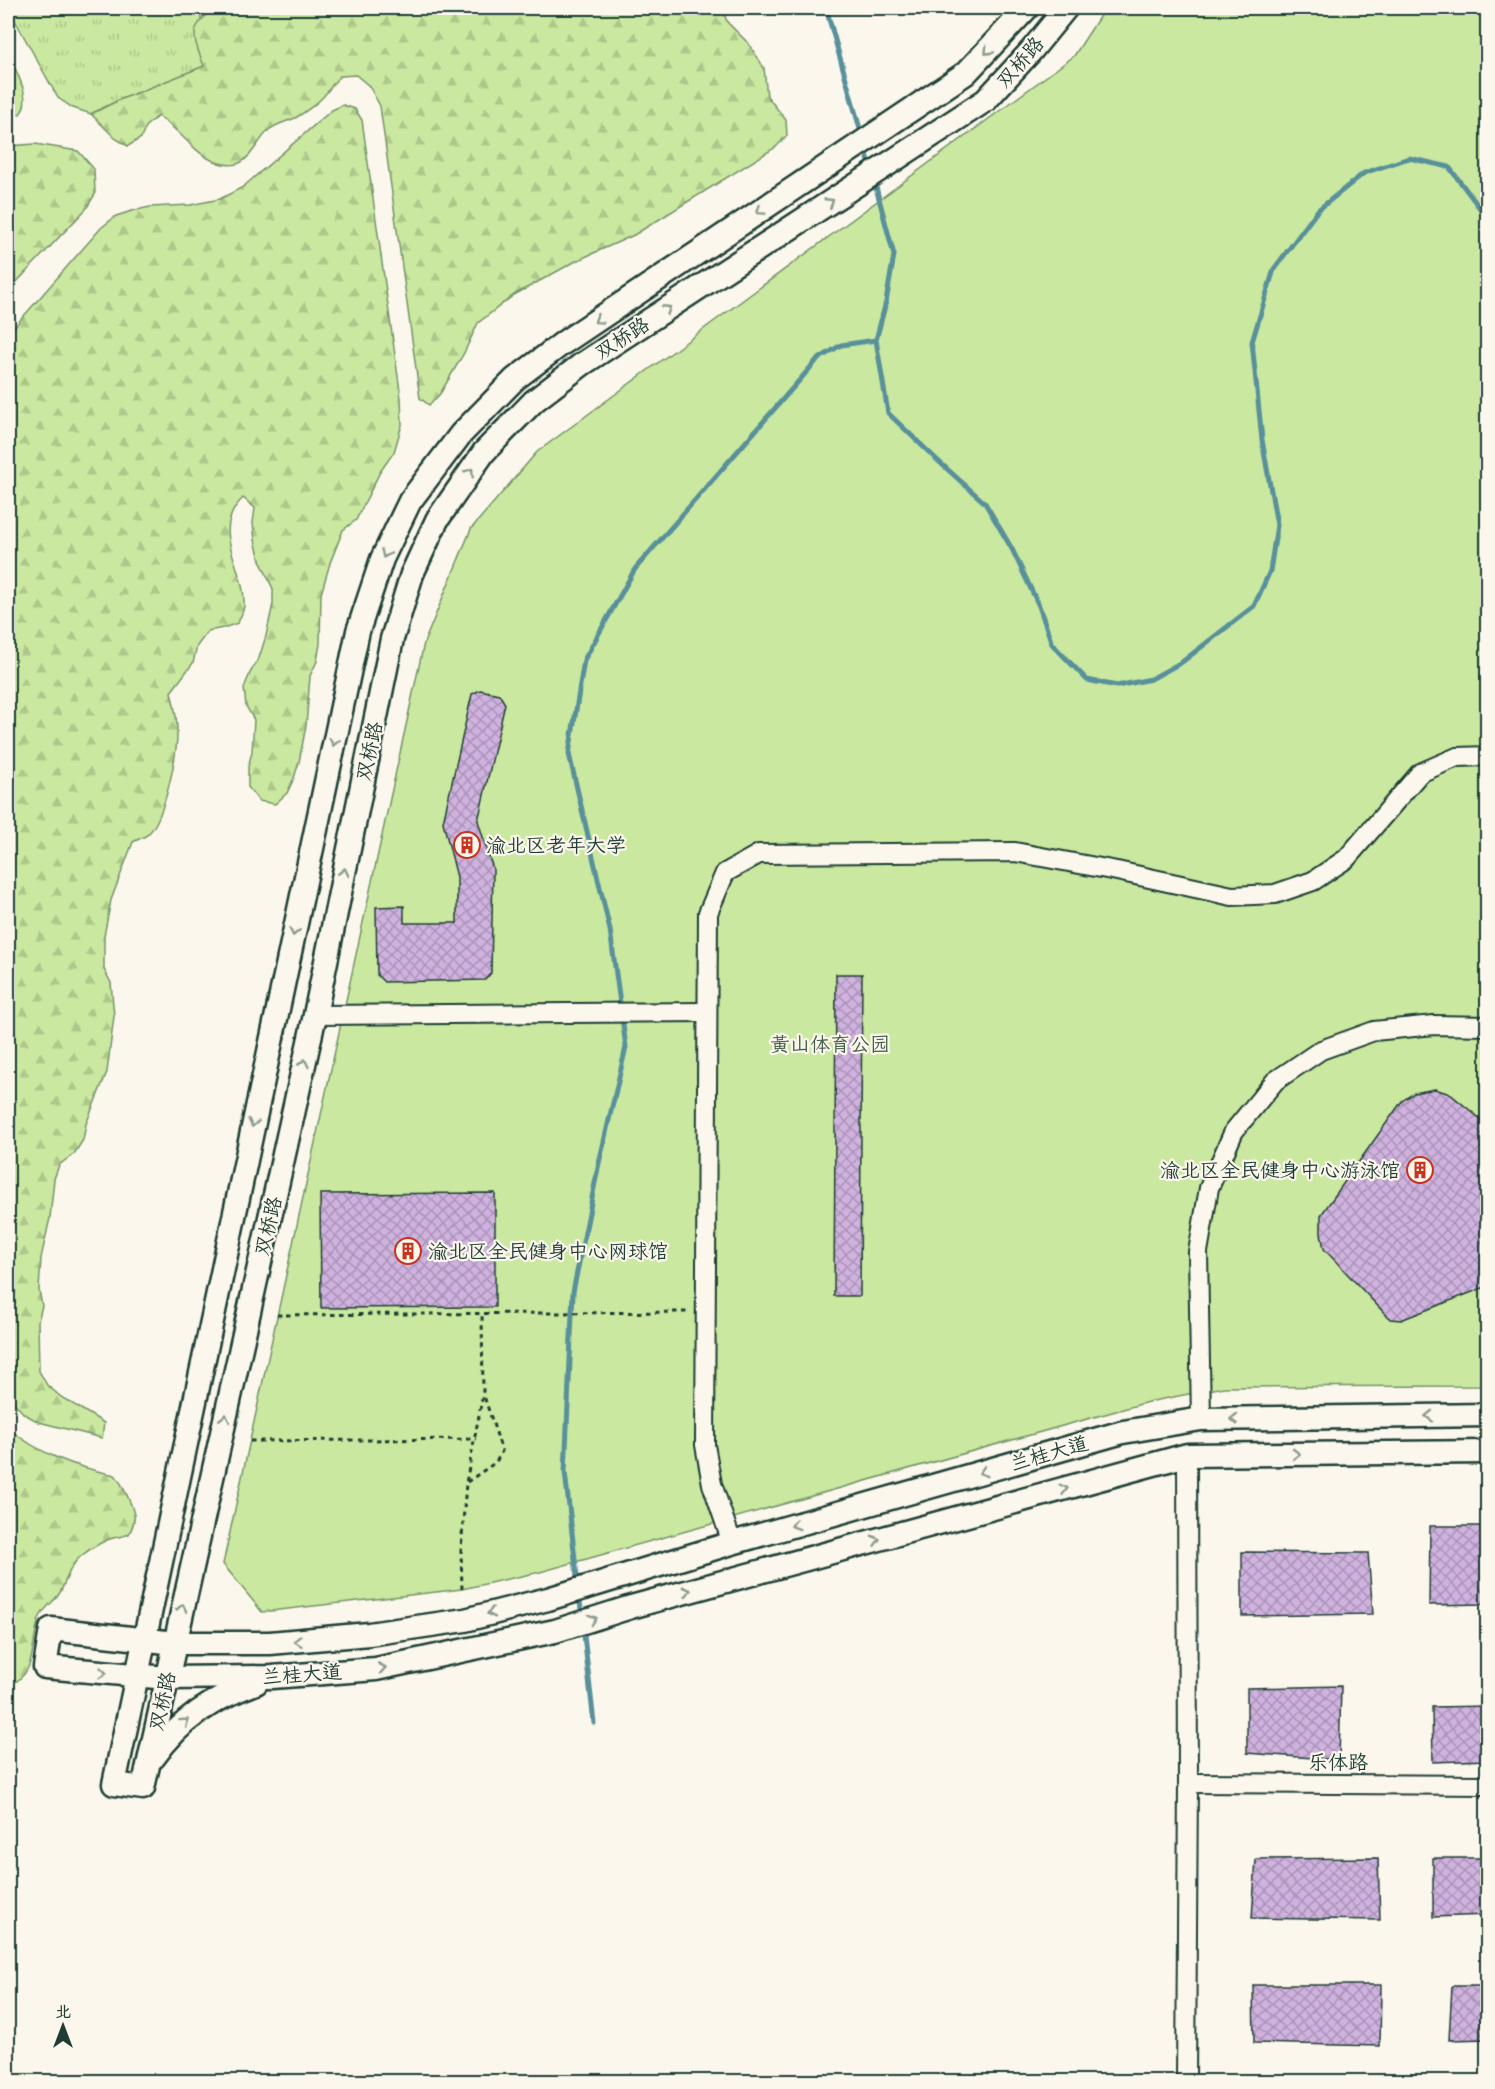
<svg xmlns="http://www.w3.org/2000/svg" width="1495" height="2089" font-family="Itim,'LXGW WenKai TC',sans-serif">
	<style>
		.grass { fill: url(#grass-tufts); stroke: #74926a; stroke-width: 1.5 }
		.forest { fill: url(#forest-firs); stroke: #74926a; stroke-width: 1.5 }
		.green { fill: #cae89f; stroke: #74926a; stroke-width: 1.5 }
		.lines { fill: none; stroke-linecap: round; stroke-linejoin: round }
		.stream { stroke: #58909b; stroke-width: 5 }
		.building { fill: url(#building-cross-hatch); stroke: #1f3d34; stroke-width: 1.5 }
		.minor-casing { stroke: #1f3d34; stroke-width: 22 }
		.major-casing { stroke: #1f3d34; stroke-width: 27 }
		.path { stroke: #1f3d34; stroke-width: 3; stroke-dasharray: 4.5 4.5; stroke-linecap: butt }
		.minor { stroke: #fbf7ec; stroke-width: 18 }
		.major { stroke: #fbf7ec; stroke-width: 22 }
		.oneway { stroke: #8d9a90 }
		.labels { text-anchor: middle; stroke-width: 4.5; stroke-linejoin: round; paint-order: stroke }
		.street-label { font-size: 20px; fill: #1f3d34; stroke: #fbf7ec }
		.poi-label { font-size: 20px; fill: #1f3d34; stroke: #fbf7ec; text-anchor: start }
		.park-label { font-size: 20px; fill: #415f49; stroke: #fbf7ec }
	</style>
	<defs>
		<pattern id="grass-tufts" width="24" height="20" patternUnits="userSpaceOnUse" patternTransform="scale(1.5)"><rect width="24" height="20" fill="#cae89f"/><path d="M3 7l-1-3M5 7V3M7 7l1-3M15 17l-1-3M17 17v-4M19 17l1-3" fill="none" stroke="#adc88a"/></pattern>
		<pattern id="forest-firs" width="22" height="20" patternUnits="userSpaceOnUse" patternTransform="scale(1.5)"><rect width="22" height="20" fill="#cae89f"/><path d="M5 1l3.5 6h-7zM16 11l3.5 6h-7z" fill="#adc88a"/></pattern>
		<pattern id="building-cross-hatch" width="8" height="8" patternUnits="userSpaceOnUse" patternTransform="scale(1.5)"><rect width="8" height="8" fill="#d0b2df"/><path d="M0 0l8 8M0 8l8-8" fill="none" stroke="#a892b6"/></pattern>
	</defs>
	<rect width="100%" height="100%" fill="#fbf7ec"/>
	<filter id="ink" filterUnits="userSpaceOnUse"><feTurbulence type="fractalNoise" baseFrequency=".0167" numOctaves="2"/><feDisplacementMap in="SourceGraphic" scale="12" xChannelSelector="R" yChannelSelector="G"/><feConvolveMatrix kernelMatrix="1 2 1 2 8 2 1 2 1" color-interpolation-filters="sRGB"/></filter>
	<g filter="url(#ink)">
		<polygon class="grass" points="11,8 216,8 201,18 198,50 205,66 119,100 91,114 73,108 58,98 12,15"/>
		<g class="forest">
			<path d="M 216,8 L 721,8 L 728,23 L 749,44 L 764,68 L 767,96 L 786,120 L 787,136 L 776,147 L 634,235 L 576,261 L 514,295 L 478,323 L 464,353 L 440,394 L 429,405 L 420,398 L 380,106 L 369,86 L 356,75 L 340,76 C 333,83 329,90 323,97 C 316,104 305,112 297,117 C 288,122 276,123 268,131 C 253,146 248,172 219,163 C 195,156 180,129 158,116 L 147,125 L 141,138 L 128,146 L 115,138 L 91,114 L 119,100 L 204,66 C 193,36 187,28 216,8 Z"/>
			<path d="M 8,53 C 14,69 34,98 20,114 L 8,115 Z"/>
			<path d="M 343,105 L 355,109 L 362,120 L 401,398 L 402,425 L 394,452 L 380,472 L 356,520 L 343,530 L 330,563 L 321,594 L 320,644 L 317,661 L 310,676 L 306,726 L 299,762 L 294,778 L 287,793 L 275,804 L 259,801 L 248,787 L 248,767 L 252,752 L 254,720 L 246,706 L 244,688 L 250,673 L 259,658 L 266,636 L 273,604 L 273,589 L 260,560 L 255,540 L 253,523 L 255,508 L 243,498 C 208,532 246,567 244,605 C 244,611 240,617 238,623 L 223,628 L 208,631 L 197,646 L 193,663 L 171,692 C 174,704 177,716 177,729 C 178,752 165,817 149,833 C 146,837 138,839 133,842 L 111,900 L 104,936 L 104,969 L 111,983 L 114,1016 L 107,1072 L 86,1124 L 83,1140 L 74,1154 L 59,1165 L 54,1179 L 50,1218 L 41,1258 L 39,1290 L 42,1306 L 38,1321 L 39,1371 L 47,1385 L 61,1397 L 104,1423 L 102,1438 L 39,1422 L 24,1414 L 8,1396 L 8,334 L 101,228 L 116,216 L 132,211 L 150,207 L 190,205 L 220,199 L 243,187 L 332,110 Z"/>
			<polygon points="35,144 78,151 94,169 95,194 86,209 8,291 8,146"/>
			<path d="M 8,1428 C 39,1454 75,1467 115,1475 C 122,1483 132,1504 134,1515 C 135,1522 132,1528 129,1534 C 122,1537 114,1537 107,1540 C 98,1544 87,1551 80,1557 C 68,1568 67,1581 59,1594 C 53,1603 44,1607 39,1619 C 30,1645 38,1674 8,1686 Z"/>
		</g>
		<polygon class="green" points="1105,8 1487,8 1487,1386 1224,1387 1148,1402 540,1572 462,1589 262,1612 223,1564 424,643 471,529 537,452 1074,56"/>
		<g class="lines">
			<g class="stream">
				<polyline points="826,8 862,136"/>
				<polyline points="865,148 871,168"/>
				<polyline points="874,180 894,255 886,302 876,340 888,413 936,459 985,503 1012,549 1039,606 1052,644 1087,680 1117,686 1151,679 1182,662 1254,606 1270,571 1277,525 1262,440 1252,342 1274,269 1318,210 1364,173 1409,158 1449,167 1482,211 1488,223"/>
				<polyline points="578,1585 565,1472 573,1292 599,1163 626,1047 610,930 569,754 584,660 635,569 817,360 841,345 876,340"/>
				<polyline points="579,1594 582,1617"/>
				<polyline points="583,1627 594,1723"/>
			</g>
		</g>
		<g class="building">
			<polygon points="480,690 499,694 505,704 478,821 493,869 491,973 485,980 384,982 377,975 376,907 404,906 404,923 457,923 457,877 443,822 472,694"/>
			<polygon points="836,974 862,974 860,1296 834,1296"/>
			<polygon points="1435,1089 1450,1094 1488,1125 1488,1286 1401,1320 1390,1319 1324,1249 1321,1233 1321,1215 1402,1101 1414,1093"/>
			<polygon points="495,1193 495,1307 321,1308 320,1194"/>
			<polygon points="1430,1526 1488,1526 1488,1604 1429,1605"/>
			<polygon points="1242,1552 1368,1553 1373,1614 1242,1616"/>
			<polygon points="1341,1686 1339,1760 1247,1753 1247,1688"/>
			<polygon points="1488,1706 1488,1760 1433,1762 1432,1707"/>
			<polygon points="1378,1858 1380,1920 1252,1918 1256,1859"/>
			<polygon points="1433,1858 1488,1858 1488,1915 1433,1917"/>
			<polygon points="1253,1985 1381,1985 1380,2046 1254,2043"/>
			<polygon points="1452,1986 1488,1986 1488,2039 1449,2040"/>
		</g>
		<g class="lines">
			<defs>
				<g id="minor">
					<polyline points="315,1015 707,1012"/>
					<polyline points="1201,1419 1198,1252 1209,1188 1234,1131 1275,1081 1321,1050 1374,1031 1434,1025 1488,1026"/>
					<polyline points="732,1543 712,1484 705,1445 708,913 725,873 759,854 1015,852 1117,871 1232,896 1275,894 1313,881 1346,859 1420,773 1457,757 1488,756"/>
					<polyline points="1188,1783 1488,1785"/>
					<polyline points="1186,2082 1188,1783 1187,1455"/>
				</g>
				<g id="major">
					<polyline points="1027,8 966,73 563,343 515,379 461,434 410,501 382,559 358,631 114,1784 143,1788 315,1015 392,639 412,574 437,520 484,452 534,401 581,365 986,100 1031,51 1066,8"/>
					<polyline points="1488,1415 1201,1419 1123,1432 732,1543 548,1599 465,1620 369,1634 270,1643 175,1643 51,1629 45,1667 167,1678 272,1677 376,1669 555,1631 631,1607 1187,1455 1488,1452"/>
					<path d="M 154,1757 C 181,1719 212,1699 256,1683"/>
				</g>
			</defs>
			<use href="#minor" class="minor-casing"/>
			<use href="#major" class="major-casing"/>
			<g class="path">
				<polyline points="277,1315 689,1312"/>
				<polyline points="250,1441 476,1439"/>
				<polyline points="467,1482 496,1462 502,1451 484,1396"/>
				<polyline points="462,1589 461,1550 466,1483 483,1394 482,1312"/>
			</g>
			<use href="#minor" class="minor"/>
			<use href="#major" class="major"/>
		</g>
		<defs><path id="oneway-chevron" d="M-2-3.5L2.5 0L-2 3.5" fill="none" stroke-width="1.6" stroke-linecap="round" stroke-linejoin="round" transform="scale(1.5)"/></defs>
		<g class="oneway">
			<use href="#oneway-chevron" transform="translate(988 51) rotate(134)"/>
			<use href="#oneway-chevron" transform="translate(830 202) rotate(-33)"/>
			<use href="#oneway-chevron" transform="translate(760 211) rotate(146)"/>
			<use href="#oneway-chevron" transform="translate(667 309) rotate(-33)"/>
			<use href="#oneway-chevron" transform="translate(598 320) rotate(146)"/>
			<use href="#oneway-chevron" transform="translate(470 472) rotate(-56)"/>
			<use href="#oneway-chevron" transform="translate(385 554) rotate(114)"/>
			<use href="#oneway-chevron" transform="translate(334 742) rotate(102)"/>
			<use href="#oneway-chevron" transform="translate(344 872) rotate(-78)"/>
			<use href="#oneway-chevron" transform="translate(294 932) rotate(102)"/>
			<use href="#oneway-chevron" transform="translate(304 1063) rotate(-77)"/>
			<use href="#oneway-chevron" transform="translate(253 1123) rotate(102)"/>
			<use href="#oneway-chevron" transform="translate(1429 1416) rotate(179)"/>
			<use href="#oneway-chevron" transform="translate(225 1418) rotate(-77)"/>
			<use href="#oneway-chevron" transform="translate(1234 1419) rotate(179)"/>
			<use href="#oneway-chevron" transform="translate(1296 1454) rotate(-1)"/>
			<use href="#oneway-chevron" transform="translate(983 1472) rotate(164)"/>
			<use href="#oneway-chevron" transform="translate(1064 1489) rotate(-15)"/>
			<use href="#oneway-chevron" transform="translate(795 1525) rotate(164)"/>
			<use href="#oneway-chevron" transform="translate(876 1540) rotate(-15)"/>
			<use href="#oneway-chevron" transform="translate(687 1591) rotate(-15)"/>
			<use href="#oneway-chevron" transform="translate(182 1608) rotate(-77)"/>
			<use href="#oneway-chevron" transform="translate(491 1613) rotate(166)"/>
			<use href="#oneway-chevron" transform="translate(593 1619) rotate(-18)"/>
			<use href="#oneway-chevron" transform="translate(298 1641) rotate(175)"/>
			<use href="#oneway-chevron" transform="translate(382 1668) rotate(-10)"/>
			<use href="#oneway-chevron" transform="translate(103 1673) rotate(5)"/>
			<use href="#oneway-chevron" transform="translate(185 1722) rotate(-42)"/>
		</g>
	</g>
	<defs>
		<symbol id="building-ring" viewBox="-11 -11 22 22"><circle r="9.5" fill="#fbf7ec" stroke="#c8321e" stroke-width="1.5"/><path d="M-4-6H4V6H1V3H-1V6H-4ZM-2.5-4.3h1.7v1.8h-1.7ZM.8-4.3h1.7v1.8H.8ZM-2.5-1h1.7V.8h-1.7ZM.8-1h1.7V.8H.8Z" fill="#c8321e"/></symbol>
	</defs>
	<g fill-rule="evenodd">
		<use href="#building-ring" x="452" y="830" width="30" height="30"/>
		<use href="#building-ring" x="1405" y="1155" width="30" height="30"/>
		<use href="#building-ring" x="393" y="1236" width="30" height="30"/>
	</g>
	<g class="labels">
		<g class="street-label">
			<text transform="translate(1020 62) rotate(-49)" y="7">双桥路</text>
			<text transform="translate(622 338) rotate(-33)" y="7">双桥路</text>
			<text transform="translate(369 751) rotate(-78)" y="7">双桥路</text>
			<text transform="translate(268 1226) rotate(-77)" y="7">双桥路</text>
			<text transform="translate(1049 1453) rotate(-16)" y="7">兰桂大道</text>
			<text transform="translate(302 1674) rotate(-4)" y="7">兰桂大道</text>
			<text transform="translate(162 1701) rotate(-78)" y="7">双桥路</text>
			<text x="1338" y="1769">乐体路</text>
		</g>
		<g class="poi-label">
			<text x="486" y="852">渝北区老年大学</text>
			<text x="1400" y="1177" text-anchor="end">渝北区全民健身中心游泳馆</text>
			<text x="428" y="1258">渝北区全民健身中心网球馆</text>
		</g>
		<g class="park-label">
			<text x="830" y="1051">黄山体育公园</text>
		</g>
	</g>
	<rect width="1495" height="2089" fill="none" stroke="#fbf7ec" stroke-width="30"/>
	<rect x="15" y="15" width="1465" height="2059" fill="none" stroke="#1f3d34" stroke-width="2" filter="url(#ink)"/>
	<g transform="translate(63 2026)" stroke="#fbf7ec" stroke-width="4.5" paint-order="stroke">
	<path d="M0-4.5L10 22L0 15L-10 22Z" fill="#1f3d34"/>
	<text y="-9" font-size="16" font-weight="bold" text-anchor="middle" fill="#1f3d34">北</text>
	</g>
</svg>
